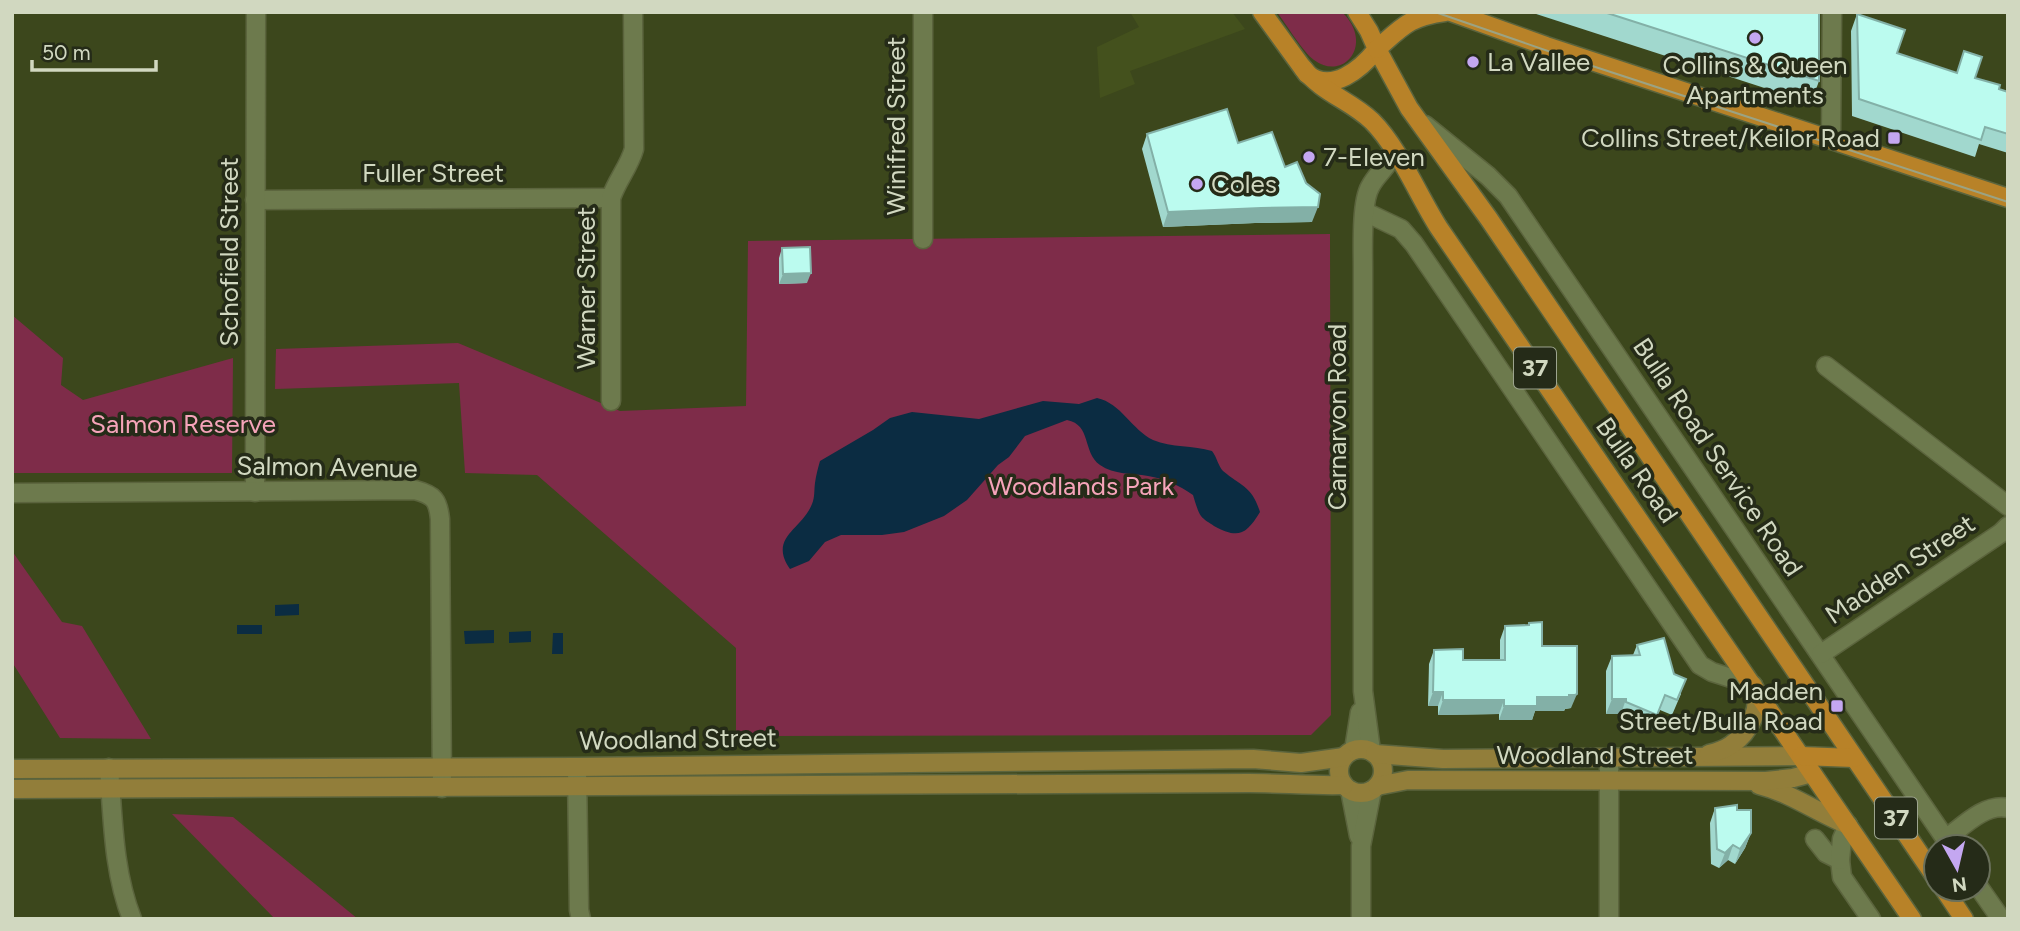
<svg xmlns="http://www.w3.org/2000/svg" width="2020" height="931" font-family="Figtree,sans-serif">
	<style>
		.built { fill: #44511d }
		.green { fill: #7e2c49 }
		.water { fill: #0b2c42 }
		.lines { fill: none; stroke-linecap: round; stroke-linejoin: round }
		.minor-casing { stroke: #5b643d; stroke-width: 21 }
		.tertiary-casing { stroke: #5b643d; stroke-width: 21 }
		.secondary-casing { stroke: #5b643d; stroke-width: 21 }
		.primary-casing { stroke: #5b643d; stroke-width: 21 }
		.minor { stroke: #6d7a4d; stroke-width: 18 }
		.tertiary { stroke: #6d7a4d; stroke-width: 18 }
		.secondary { stroke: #927e3a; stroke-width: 18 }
		.primary { stroke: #b88228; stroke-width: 18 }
		.tram { stroke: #9ba384; stroke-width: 2 }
		.wall { fill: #a1d8ce }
		.shaded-wall { fill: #83b0a7 }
		.building { fill: #bbfbef; stroke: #83b0a7; stroke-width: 2 }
		.poi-dot { fill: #c4a7f1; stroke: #252b18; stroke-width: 2.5 }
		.labels { text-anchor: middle; stroke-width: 7; stroke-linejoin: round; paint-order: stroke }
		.shield { fill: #252b18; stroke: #9da48e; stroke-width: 2 }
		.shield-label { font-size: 24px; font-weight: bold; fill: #d1d8c0 }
		.poi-label { font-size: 26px; fill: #d1d8c0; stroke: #252b18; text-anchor: start }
		.street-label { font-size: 26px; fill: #d1d8c0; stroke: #252b18 }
		.park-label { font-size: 26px; fill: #f6a4ba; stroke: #252b18 }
	</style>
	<rect width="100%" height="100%" fill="#3c471c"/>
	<polygon class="built" points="1130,12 1232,12 1245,29 1130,71 1135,84 1100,98 1097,47 1139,27"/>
	<g class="green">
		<path d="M 1277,12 L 1342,12 C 1375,44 1344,82 1314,60 C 1303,52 1286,24 1277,12 Z"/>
		<polygon points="1330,234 1331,715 1311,735 736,736 736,648 537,475 465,473 459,383 275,389 276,349 458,343 620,411 746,406 748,241"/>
		<polygon points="12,315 63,358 61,385 83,400 233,358 232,473 12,473"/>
		<polygon points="12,551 62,622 82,626 151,739 60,738 12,662"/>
		<polygon points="172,814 233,817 358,919 275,919"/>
	</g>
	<g class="water">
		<path d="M 1097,398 C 1121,403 1132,430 1153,440 C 1172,448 1193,445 1212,451 C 1217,457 1218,466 1223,471 C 1241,486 1252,486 1260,512 C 1246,535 1238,539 1214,526 C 1210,523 1204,520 1201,516 C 1197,510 1195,501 1193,495 C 1179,485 1165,479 1148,476 C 1132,473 1114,475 1100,465 C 1082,452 1092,425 1067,420 L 1025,436 L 1009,457 L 998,465 L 967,500 L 944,516 L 904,532 L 882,535 L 841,535 L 825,542 L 809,561 L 790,569 C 768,537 802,530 812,504 C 815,497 814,490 815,483 C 816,475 818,468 820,461 L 873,430 L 890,418 L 912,412 L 979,419 L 1043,401 L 1079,404 Z"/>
		<polygon points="299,604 299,615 275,616 275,605"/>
		<rect x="237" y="625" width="25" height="9"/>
		<polygon points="494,630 494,643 465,644 464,631"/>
		<polygon points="531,631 531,642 509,643 509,632"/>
		<polygon points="553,633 563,633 563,654 552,654"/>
	</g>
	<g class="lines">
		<defs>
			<g id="minor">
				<polyline points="1425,125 1488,176 1508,196 1951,847"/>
				<polyline points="1831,139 1832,12"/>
				<polyline points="255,200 611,198"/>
				<polyline points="1365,212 1401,229 1414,244 1700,665 1712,672 1753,685"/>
				<polyline points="923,239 923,12"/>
				<polyline points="1826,366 2008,506"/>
				<path d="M 611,401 L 611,198 C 617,180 629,167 634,149 L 633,12"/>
				<polyline points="255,492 256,12"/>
				<path d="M 12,493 L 415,490 C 434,495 438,500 440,519 L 442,788"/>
				<polyline points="1821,654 2001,533 2008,526"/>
				<path d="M 109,768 C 113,818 113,871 132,919"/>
				<polyline points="577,772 579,910 581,919"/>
				<polyline points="1815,839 1826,853 1840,860 1842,877 1871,919"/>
				<path d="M 1946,839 C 1963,826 1985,803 2008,808"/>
				<polyline points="1840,860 1842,839 1848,825"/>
				<polyline points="1978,886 2001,919"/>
				<polyline points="1609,919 1609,758"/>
			</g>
			<g id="tertiary">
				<polyline points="1354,750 1360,712"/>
				<path d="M 1371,751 L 1363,691 L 1363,268 C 1363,248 1361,203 1370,187 C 1377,173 1388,168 1394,151"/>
				<polyline points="1350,790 1359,836"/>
				<polyline points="1361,919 1361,846 1372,790"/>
			</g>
			<g id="secondary">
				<circle cx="1361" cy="771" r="22"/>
				<polyline points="1375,754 1443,759 1801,756"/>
				<path d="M 1709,754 C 1717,752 1724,750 1731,745 C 1749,733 1764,706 1753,685"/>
				<polyline points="12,769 577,767 1253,759 1301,763 1344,757"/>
				<path d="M 1759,785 C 1791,793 1818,813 1848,825"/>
				<polyline points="1377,786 1408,780 1766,781 1793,778 1812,773"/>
				<path d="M 12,789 L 1249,783 C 1281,783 1312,786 1344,785"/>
			</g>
			<g id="primary">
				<path d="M 1262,12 L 1307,74 C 1332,94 1361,69 1377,49 L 1369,31 L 1357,12"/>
				<polyline points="1451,12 1546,46 2008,198"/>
				<polyline points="1377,49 1409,108 1489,219 1936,878"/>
				<path d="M 1377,49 C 1403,26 1409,17 1445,12"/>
				<path d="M 1303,68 C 1322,93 1350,100 1372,121 C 1399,148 1418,195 1439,228 L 1912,919"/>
				<polyline points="1801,756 1854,758"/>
				<polyline points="1944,889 1964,919"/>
			</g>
		</defs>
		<use href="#minor" class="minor-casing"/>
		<use href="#tertiary" class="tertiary-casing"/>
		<use href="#secondary" class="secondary-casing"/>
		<use href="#primary" class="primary-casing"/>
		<use href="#minor" class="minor"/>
		<use href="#tertiary" class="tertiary"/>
		<use href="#secondary" class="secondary"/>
		<use href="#primary" class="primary"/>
		<polyline class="tram" points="1435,12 1577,61 2008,202"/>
	</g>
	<g class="wall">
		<polygon points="1530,12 1819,12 1819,81 1811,103"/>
		<polygon points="1857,14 1897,53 1957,73 1975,78 1999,89 2008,92 2008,153 1979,144 1975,157 1852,116 1851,31"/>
		<polygon points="1147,134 1238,143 1285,167 1312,222 1255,223 1163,227 1142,149"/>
		<polygon points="782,248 807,283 779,284 779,258"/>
		<polygon points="1529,623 1542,646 1571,708 1565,709 1564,711 1535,711 1532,720 1499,720 1499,714 1438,715 1438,706 1428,706 1429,664 1434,650 1463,660 1500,660 1500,640 1505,626 1528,625"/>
		<polygon points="1637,645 1674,674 1681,694 1672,715 1660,710 1652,730 1621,717 1621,714 1606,714 1606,671 1612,656 1633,655"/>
		<polygon points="1715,808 1737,810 1751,833 1745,848 1735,864 1728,860 1719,868 1711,864 1710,823"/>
	</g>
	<g class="shaded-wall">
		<polygon points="1318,207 1312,222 1255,223 1163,227 1168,212 1261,208"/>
		<polygon points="811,273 807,283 779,284 783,274"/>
		<polygon points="1433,692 1443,692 1438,706 1428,706"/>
		<polygon points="1577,694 1571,708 1565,709 1564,711 1535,711 1532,720 1499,720 1504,706 1537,697"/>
		<polygon points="1612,699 1626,699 1621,714 1606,714"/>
		<polygon points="1443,700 1504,700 1499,714 1438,715"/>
		<polygon points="1751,833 1745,848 1735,864 1740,849"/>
		<polygon points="1733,845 1728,860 1719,868 1725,853"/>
	</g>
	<g class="building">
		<polygon points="1604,12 1819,12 1819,81"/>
		<polygon points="1857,14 1905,30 1897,53 1957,73 1964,51 1982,57 1975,78 2000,85 1999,89 2008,92 2008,134 1985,127 1981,140 1859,99"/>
		<polygon points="1227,109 1238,143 1272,132 1285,167 1297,162 1306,183 1320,194 1318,207 1261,208 1168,212 1147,134"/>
		<polygon points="810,247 811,273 783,274 782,248"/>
		<polygon points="1542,622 1542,646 1577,646 1577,694 1575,695 1569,695 1569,697 1537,697 1537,706 1504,706 1504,700 1443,700 1443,692 1433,692 1434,650 1463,649 1463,660 1505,660 1505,626 1529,625 1529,623"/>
		<polygon points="1664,638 1674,674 1686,679 1677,700 1665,695 1657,715 1626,702 1626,699 1612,699 1612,656 1640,655 1637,645"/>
		<polygon points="1737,805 1737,810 1751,810 1751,833 1740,849 1733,845 1725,853 1717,849 1715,808"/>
	</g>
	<g class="poi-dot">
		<circle cx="1755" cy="38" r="7"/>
		<circle cx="1473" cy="62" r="7"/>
		<rect x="1887" y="131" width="14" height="14" rx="3.5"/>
		<circle cx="1309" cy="157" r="7"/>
		<circle cx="1197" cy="184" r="7"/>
		<rect x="1830" y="699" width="14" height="14" rx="3.5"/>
	</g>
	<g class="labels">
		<g class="shield">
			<rect x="1514" y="347.5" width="42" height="41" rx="5"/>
			<rect x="1875" y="797.5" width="42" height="41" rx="5"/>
		</g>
		<g class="shield-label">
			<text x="1535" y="376">37</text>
			<text x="1896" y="826">37</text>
		</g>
		<g class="poi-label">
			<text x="1487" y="71">La Vallee</text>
			<text x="1755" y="74" text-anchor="middle">Collins &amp; Queen<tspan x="1755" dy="30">Apartments</tspan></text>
			<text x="1880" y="147" text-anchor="end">Collins Street/Keilor Road</text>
			<text x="1323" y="166">7-Eleven</text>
			<text x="1211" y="193">Coles</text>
			<text x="1823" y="700" text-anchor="end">Madden<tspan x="1823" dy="30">Street/Bulla Road</tspan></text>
		</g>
		<g class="street-label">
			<text transform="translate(896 126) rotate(-90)" y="9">Winifred Street</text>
			<text x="433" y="182">Fuller Street</text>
			<text transform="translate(229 252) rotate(-90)" y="9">Schofield Street</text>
			<text transform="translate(586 288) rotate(-90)" y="9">Warner Street</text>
			<text transform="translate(1337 417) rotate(-90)" y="9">Carnarvon Road</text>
			<text transform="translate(1718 457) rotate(56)" y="9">Bulla Road Service Road</text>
			<text transform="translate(327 467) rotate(1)" y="9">Salmon Avenue</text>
			<text transform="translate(1637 470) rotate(55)" y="9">Bulla Road</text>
			<text transform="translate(1900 569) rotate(-34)" y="9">Madden Street</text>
			<text transform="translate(678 739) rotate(-1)" y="9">Woodland Street</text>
			<text x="1595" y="764">Woodland Street</text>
		</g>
		<g class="park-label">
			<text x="183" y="433">Salmon Reserve</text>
			<text x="1081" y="495">Woodlands Park</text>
		</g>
	</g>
	<rect width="2020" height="931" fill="none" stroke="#d1d8c0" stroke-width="28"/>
	<g transform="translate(1957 868) rotate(172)"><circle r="33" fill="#252b18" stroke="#6a705b" stroke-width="2"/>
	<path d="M0-5L12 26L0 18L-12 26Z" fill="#c4a7f1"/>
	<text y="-10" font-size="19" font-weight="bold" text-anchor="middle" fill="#d1d8c0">N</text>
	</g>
	<path d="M32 60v10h124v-10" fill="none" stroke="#d1d8c0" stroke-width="3.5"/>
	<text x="42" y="60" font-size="21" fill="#d1d8c0" stroke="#252b18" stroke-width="5" paint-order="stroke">50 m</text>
</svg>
